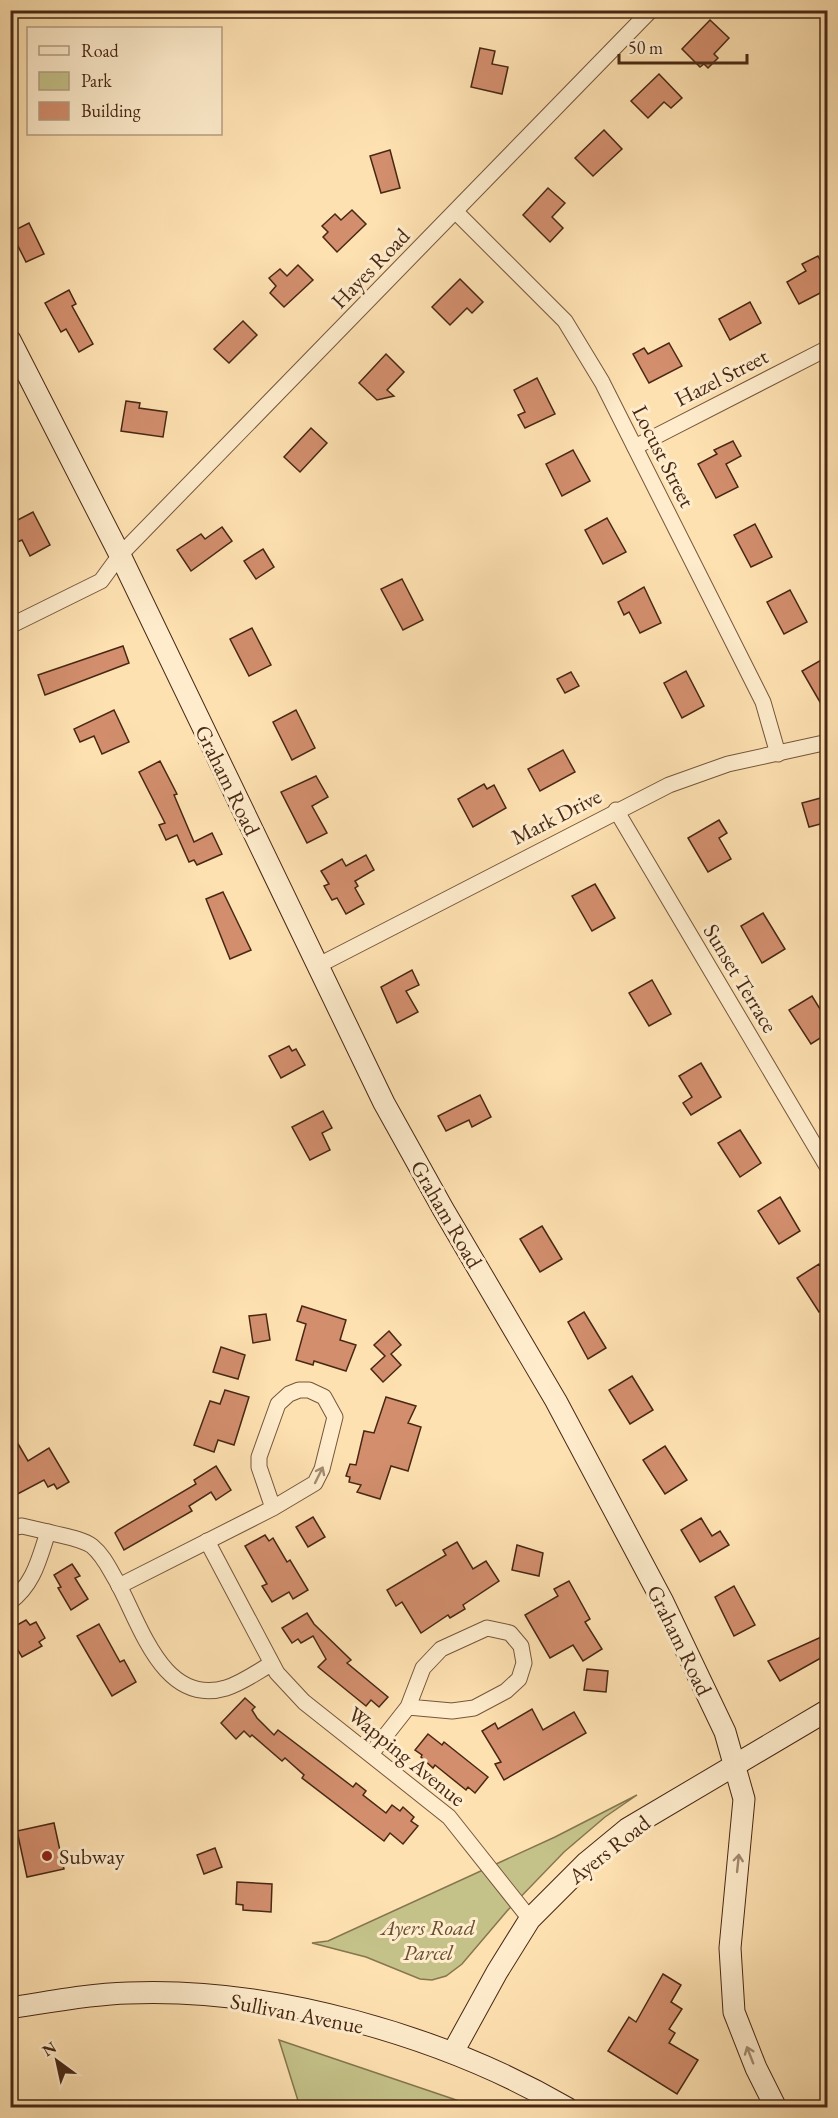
<svg xmlns="http://www.w3.org/2000/svg" width="838" height="2118" font-family="'EB Garamond',serif">
	<style>
		.green { fill: #c4c289; stroke: #86754f; stroke-width: 1.5 }
		.building { fill: #d28e6d; stroke: #482815; stroke-width: 1.5 }
		.lines { fill: none; stroke-linecap: round; stroke-linejoin: round }
		.street-casing { stroke: #76563c; stroke-width: 17 }
		.secondary-casing { stroke: #482815; stroke-width: 23 }
		.street { stroke: #feeccc; stroke-width: 15 }
		.secondary { stroke: #feeccc; stroke-width: 21 }
		.oneway { stroke: #a38a70 }
		.poi-dot { fill: #8f2418; stroke: #feeccc; stroke-width: 2 }
		.labels { text-anchor: middle; stroke-width: 6; stroke-linejoin: round; paint-order: stroke }
		.street-label { font-size: 22px; fill: #482815; stroke: #feeccc }
		.poi-label { font-size: 22px; fill: #482815; stroke: #feeccc; text-anchor: start }
		.park-label { font-size: 22px; font-style: italic; fill: #674e32; stroke: #feeccc }
	</style>
	<rect width="100%" height="100%" fill="#fee1b1"/>
	<filter id="stains"><feTurbulence type="fractalNoise" baseFrequency=".00333" numOctaves="4"/><feColorMatrix values="0 0 0 0 .2 0 0 0 0 .09 0 0 0 0 .02 0 0 0 .5 -.17"/></filter>
	<radialGradient id="worn" r=".72"><stop offset=".6" stop-color="#630" stop-opacity="0"/><stop offset="1" stop-color="#630" stop-opacity=".3"/></radialGradient>
	<g class="green">
		<polygon points="637,1795 605,1817 564,1852 507,1911 462,1964 446,1976 432,1980 420,1979 366,1957 312,1943 328,1941 555,1837"/>
		<polygon points="279,2040 477,2107 300,2107"/>
	</g>
	<g class="building">
		<polygon points="710,20 729,38 714,54 718,58 708,68 704,64 700,67 682,49"/>
		<polygon points="480,48 495,51 492,64 508,67 502,94 471,87"/>
		<polygon points="659,74 682,98 671,108 664,102 648,118 631,101"/>
		<polygon points="604,130 622,149 593,176 575,158"/>
		<polygon points="390,150 400,188 381,193 370,156"/>
		<polygon points="548,188 565,203 552,217 563,228 550,242 523,215"/>
		<polygon points="352,210 366,224 337,252 323,237 328,232 322,226 335,214 341,220"/>
		<polygon points="29,223 44,254 26,262 11,232"/>
		<polygon points="818,256 828,274 828,289 799,304 787,282 806,271 802,264"/>
		<polygon points="298,265 313,280 284,307 270,293 276,286 269,278 280,269 287,276"/>
		<polygon points="460,279 483,302 472,313 467,308 450,325 432,307"/>
		<polygon points="69,290 76,304 72,306 93,344 79,352 66,329 61,332 45,303"/>
		<polygon points="750,302 761,323 730,340 719,319"/>
		<polygon points="243,321 257,335 229,363 214,349"/>
		<polygon points="669,343 682,366 649,383 633,354 644,348 648,354"/>
		<polygon points="386,354 404,372 387,390 394,396 377,400 359,383"/>
		<polygon points="537,378 555,414 525,428 518,415 525,412 514,390"/>
		<polygon points="126,401 140,403 139,408 167,412 163,437 121,431"/>
		<polygon points="311,428 327,443 300,472 284,457"/>
		<polygon points="733,441 741,456 726,464 738,487 716,498 698,464 717,454 714,450"/>
		<polygon points="573,450 590,481 562,496 546,464"/>
		<polygon points="33,512 50,545 30,556 22,540 15,543 10,535 10,524"/>
		<polygon points="607,518 626,552 603,564 585,530"/>
		<polygon points="755,524 772,557 751,567 734,535"/>
		<polygon points="222,527 232,541 191,571 177,550 201,534 205,539"/>
		<polygon points="263,549 274,567 256,579 244,561"/>
		<polygon points="402,579 423,620 403,630 381,589"/>
		<polygon points="644,587 661,623 640,633 629,612 624,615 618,602"/>
		<polygon points="790,590 807,622 784,634 767,602"/>
		<polygon points="252,628 271,665 249,676 230,639"/>
		<polygon points="123,646 129,663 45,695 38,675"/>
		<polygon points="823,659 828,667 828,716 802,671"/>
		<polygon points="686,671 704,706 682,718 664,683"/>
		<polygon points="571,672 579,686 565,693 557,679"/>
		<polygon points="114,710 129,742 102,754 94,736 80,742 74,729"/>
		<polygon points="296,710 315,748 292,760 273,722"/>
		<polygon points="563,750 575,772 540,791 528,769"/>
		<polygon points="160,761 177,794 174,795 194,842 212,833 222,854 197,865 194,860 189,862 177,835 166,840 159,825 165,823 139,772"/>
		<polygon points="316,776 328,797 312,806 327,833 307,843 281,792"/>
		<polygon points="484,784 487,789 494,785 506,808 473,827 458,799"/>
		<polygon points="828,796 828,822 809,827 802,803"/>
		<polygon points="719,820 727,833 719,838 731,859 708,872 688,838"/>
		<polygon points="366,855 374,870 355,881 358,886 355,888 364,904 346,914 337,898 332,900 324,886 329,884 321,871 342,859 346,866"/>
		<polygon points="595,884 615,918 592,931 572,896"/>
		<polygon points="223,892 251,950 230,959 206,899"/>
		<polygon points="763,913 785,949 762,963 741,926"/>
		<polygon points="412,970 419,985 406,991 418,1012 397,1023 381,987"/>
		<polygon points="652,980 671,1014 649,1026 629,993"/>
		<polygon points="812,996 828,1022 828,1033 811,1044 789,1010"/>
		<polygon points="289,1046 292,1051 296,1049 305,1065 281,1078 269,1056"/>
		<polygon points="701,1063 721,1097 691,1115 683,1103 692,1097 679,1076"/>
		<polygon points="480,1095 491,1117 472,1127 469,1120 446,1131 438,1116"/>
		<polygon points="323,1111 332,1128 322,1133 330,1150 310,1160 292,1127"/>
		<polygon points="740,1130 761,1163 740,1177 718,1143"/>
		<polygon points="780,1197 800,1231 779,1244 758,1211"/>
		<polygon points="542,1226 562,1259 540,1272 520,1239"/>
		<polygon points="819,1264 828,1277 828,1307 819,1312 797,1278"/>
		<polygon points="302,1306 346,1320 340,1340 356,1345 346,1371 314,1361 313,1365 296,1360 306,1324 297,1321"/>
		<polygon points="584,1312 606,1348 588,1359 568,1322"/>
		<polygon points="266,1314 270,1340 253,1343 249,1316"/>
		<polygon points="389,1331 401,1345 391,1354 401,1365 383,1382 371,1369 385,1356 374,1345"/>
		<polygon points="221,1347 245,1355 238,1379 213,1372"/>
		<polygon points="632,1376 653,1410 630,1424 609,1390"/>
		<polygon points="225,1390 249,1397 234,1445 218,1440 214,1452 194,1445 210,1401 220,1404"/>
		<polygon points="386,1397 416,1406 408,1423 421,1427 408,1471 391,1466 380,1499 357,1492 361,1485 349,1482 350,1477 346,1476 350,1464 356,1465 364,1431 374,1433"/>
		<polygon points="10,1430 28,1461 49,1448 69,1482 57,1489 54,1484 48,1487 44,1480 10,1498 10,1471 17,1467 10,1456"/>
		<polygon points="665,1446 687,1480 665,1494 643,1460"/>
		<polygon points="216,1466 231,1490 216,1500 211,1492 189,1506 192,1511 124,1550 115,1533 118,1530 196,1484 194,1480"/>
		<polygon points="313,1517 325,1537 308,1547 296,1527"/>
		<polygon points="701,1518 712,1536 720,1531 729,1545 700,1562 681,1530"/>
		<polygon points="265,1535 269,1541 273,1538 287,1562 290,1560 308,1590 293,1599 289,1592 272,1602 262,1586 267,1584 245,1546"/>
		<polygon points="457,1542 473,1569 486,1561 499,1581 463,1605 465,1609 450,1618 448,1615 421,1633 402,1602 396,1606 387,1590 446,1555 443,1550"/>
		<polygon points="517,1545 543,1553 539,1576 512,1570"/>
		<polygon points="72,1564 80,1576 75,1578 88,1599 71,1610 58,1588 61,1587 54,1575"/>
		<polygon points="569,1581 590,1619 585,1622 602,1649 583,1661 573,1645 550,1658 525,1615 558,1596 554,1589"/>
		<polygon points="734,1586 755,1625 734,1636 715,1597"/>
		<polygon points="307,1613 314,1624 351,1660 347,1663 388,1697 379,1707 371,1700 366,1706 318,1667 326,1659 313,1636 301,1643 298,1639 292,1643 282,1628"/>
		<polygon points="26,1620 30,1625 36,1622 45,1638 39,1642 42,1646 22,1657 10,1637 10,1629"/>
		<polygon points="99,1624 120,1662 124,1660 136,1682 112,1696 77,1636"/>
		<polygon points="828,1634 828,1654 780,1681 768,1661"/>
		<polygon points="587,1669 608,1671 606,1692 584,1690"/>
		<polygon points="245,1698 255,1707 252,1710 257,1718 274,1735 278,1730 353,1787 356,1783 366,1791 363,1795 386,1813 392,1805 400,1811 403,1807 414,1817 411,1821 418,1826 403,1844 390,1833 384,1841 302,1778 304,1775 285,1758 282,1761 252,1735 250,1737 244,1731 236,1739 221,1723"/>
		<polygon points="532,1709 543,1730 574,1712 586,1733 504,1780 495,1764 501,1762 482,1731 495,1723 498,1729"/>
		<polygon points="428,1734 442,1745 444,1742 488,1777 475,1793 468,1787 466,1790 435,1765 433,1768 421,1757 422,1755 415,1750"/>
		<polygon points="54,1823 64,1869 27,1877 17,1831"/>
		<polygon points="215,1848 222,1867 204,1874 197,1855"/>
		<polygon points="237,1882 272,1884 271,1912 243,1910 243,1905 236,1904"/>
		<polygon points="663,1974 681,1985 671,2002 682,2009 669,2029 675,2033 669,2043 698,2060 677,2094 608,2051 629,2017 636,2022"/>
	</g>
	<g class="lines">
		<defs>
			<g id="street">
				<polyline points="456,212 565,321 602,382 763,702 778,754"/>
				<polyline points="635,447 828,348"/>
				<polyline points="10,626 101,581 120,555 651,10"/>
				<polyline points="616,810 828,1168"/>
				<polyline points="319,965 669,785 728,764 828,742"/>
				<path d="M 10,1528 L 22,1526 L 48,1532 C 39,1559 34,1584 10,1602"/>
				<path d="M 48,1532 C 62,1536 81,1538 92,1546 C 103,1555 109,1568 116,1580 C 140,1622 162,1707 226,1688 C 242,1683 257,1672 271,1664"/>
				<polyline points="207,1541 277,1673 304,1702 449,1817 530,1919"/>
				<polyline points="119,1586 273,1508 315,1483 322,1469 335,1417 324,1397 309,1390 299,1390 289,1394 278,1404 259,1457 259,1467 273,1508"/>
				<polyline points="371,1754 408,1707 452,1711 474,1708 506,1691 519,1679 524,1663 521,1646 510,1633 487,1628 441,1649 423,1668 408,1707"/>
			</g>
			<g id="secondary">
				<polyline points="10,340 120,555 384,1103 443,1209 556,1401 663,1602 725,1732 744,1799 730,1948 734,2012 756,2068 776,2108"/>
				<path d="M 10,2008 C 49,2002 89,1994 128,1993 C 272,1987 443,2036 567,2108"/>
				<polyline points="453,2052 497,1972 530,1919 587,1862 627,1829 828,1710"/>
			</g>
		</defs>
		<use href="#street" class="street-casing"/>
		<use href="#secondary" class="secondary-casing"/>
		<use href="#street" class="street"/>
		<use href="#secondary" class="secondary"/>
	</g>
	<defs><path id="oneway-shaft" d="M-6 0H5M1.5-3L5.5 0L1.5 3" fill="none" stroke-width="1.6" stroke-linecap="round" stroke-linejoin="round" transform="scale(1.5)"/></defs>
	<g class="oneway">
		<use href="#oneway-shaft" transform="translate(319 1475) rotate(-64)"/>
		<use href="#oneway-shaft" transform="translate(738 1863) rotate(-84)"/>
		<use href="#oneway-shaft" transform="translate(750 2055) rotate(-111)"/>
	</g>
	<circle class="poi-dot" cx="47" cy="1856" r="6"/>
	<g class="labels">
		<g class="street-label">
			<text transform="translate(370 268) rotate(-46)" y="8">Hayes Road</text>
			<text transform="translate(721 377) rotate(-27)" y="8">Hazel Street</text>
			<text transform="translate(664 456) rotate(63)" y="8">Locust Street</text>
			<text transform="translate(228 780) rotate(64)" y="8">Graham Road</text>
			<text transform="translate(556 816) rotate(-27)" y="8">Mark Drive</text>
			<text transform="translate(741 978) rotate(59)" y="8">Sunset Terrace</text>
			<text transform="translate(447 1214) rotate(60)" y="8">Graham Road</text>
			<text transform="translate(680 1640) rotate(64)" y="8">Graham Road</text>
			<text transform="translate(407 1756) rotate(39)" y="8">Wapping Avenue</text>
			<text transform="translate(609 1849) rotate(-38)" y="8">Ayers Road</text>
			<text transform="translate(297 2013) rotate(11)" y="8">Sullivan Avenue</text>
		</g>
		<g class="poi-label">
			<text x="59" y="1864">Subway</text>
		</g>
		<g class="park-label">
			<text x="428" y="1935">Ayers Road<tspan x="428" dy="25">Parcel</tspan></text>
		</g>
	</g>
	<rect width="838" height="2118" fill="none" stroke="#fee1b1" stroke-width="36"/>
	<rect x="12" y="12" width="814" height="2094" fill="none" stroke="#482815" stroke-width="3"/>
	<rect x="18" y="18" width="802" height="2082" fill="none" stroke="#482815" stroke-width="1.5"/>
	<rect x="27" y="27" width="195" height="108" fill="#feeccc" stroke="#b59e83" stroke-width="1.5"/>
	<rect x="39" y="46" width="30" height="9" fill="#feeccc" stroke="#b59e83" stroke-width="1.5"/>
	<text x="81" y="57" font-size="18" fill="#482815">Road</text>
	<rect x="39" y="72" width="30" height="18" fill="#c4c289" stroke="#b59e83" stroke-width="1.5"/>
	<text x="81" y="87" font-size="18" fill="#482815">Park</text>
	<rect x="39" y="102" width="30" height="18" fill="#d28e6d" stroke="#b59e83" stroke-width="1.5"/>
	<text x="81" y="117" font-size="18" fill="#482815">Building</text>
	<g transform="translate(57 2061) rotate(327)" stroke="#feeccc" stroke-width="4.5" paint-order="stroke">
	<path d="M0-4.5L10 22L0 15L-10 22Z" fill="#482815"/>
	<text y="-9" font-size="16" font-weight="bold" text-anchor="middle" fill="#482815">N</text>
	</g>
	<path d="M619 54v9h128v-9" fill="none" stroke="#482815" stroke-width="3"/>
	<text x="628" y="54" font-size="18" fill="#482815" stroke="#feeccc" stroke-width="4.5" paint-order="stroke">50 m</text>
	<rect width="100%" height="100%" filter="url(#stains)"/>
	<rect width="100%" height="100%" fill="url(#worn)"/>
</svg>
